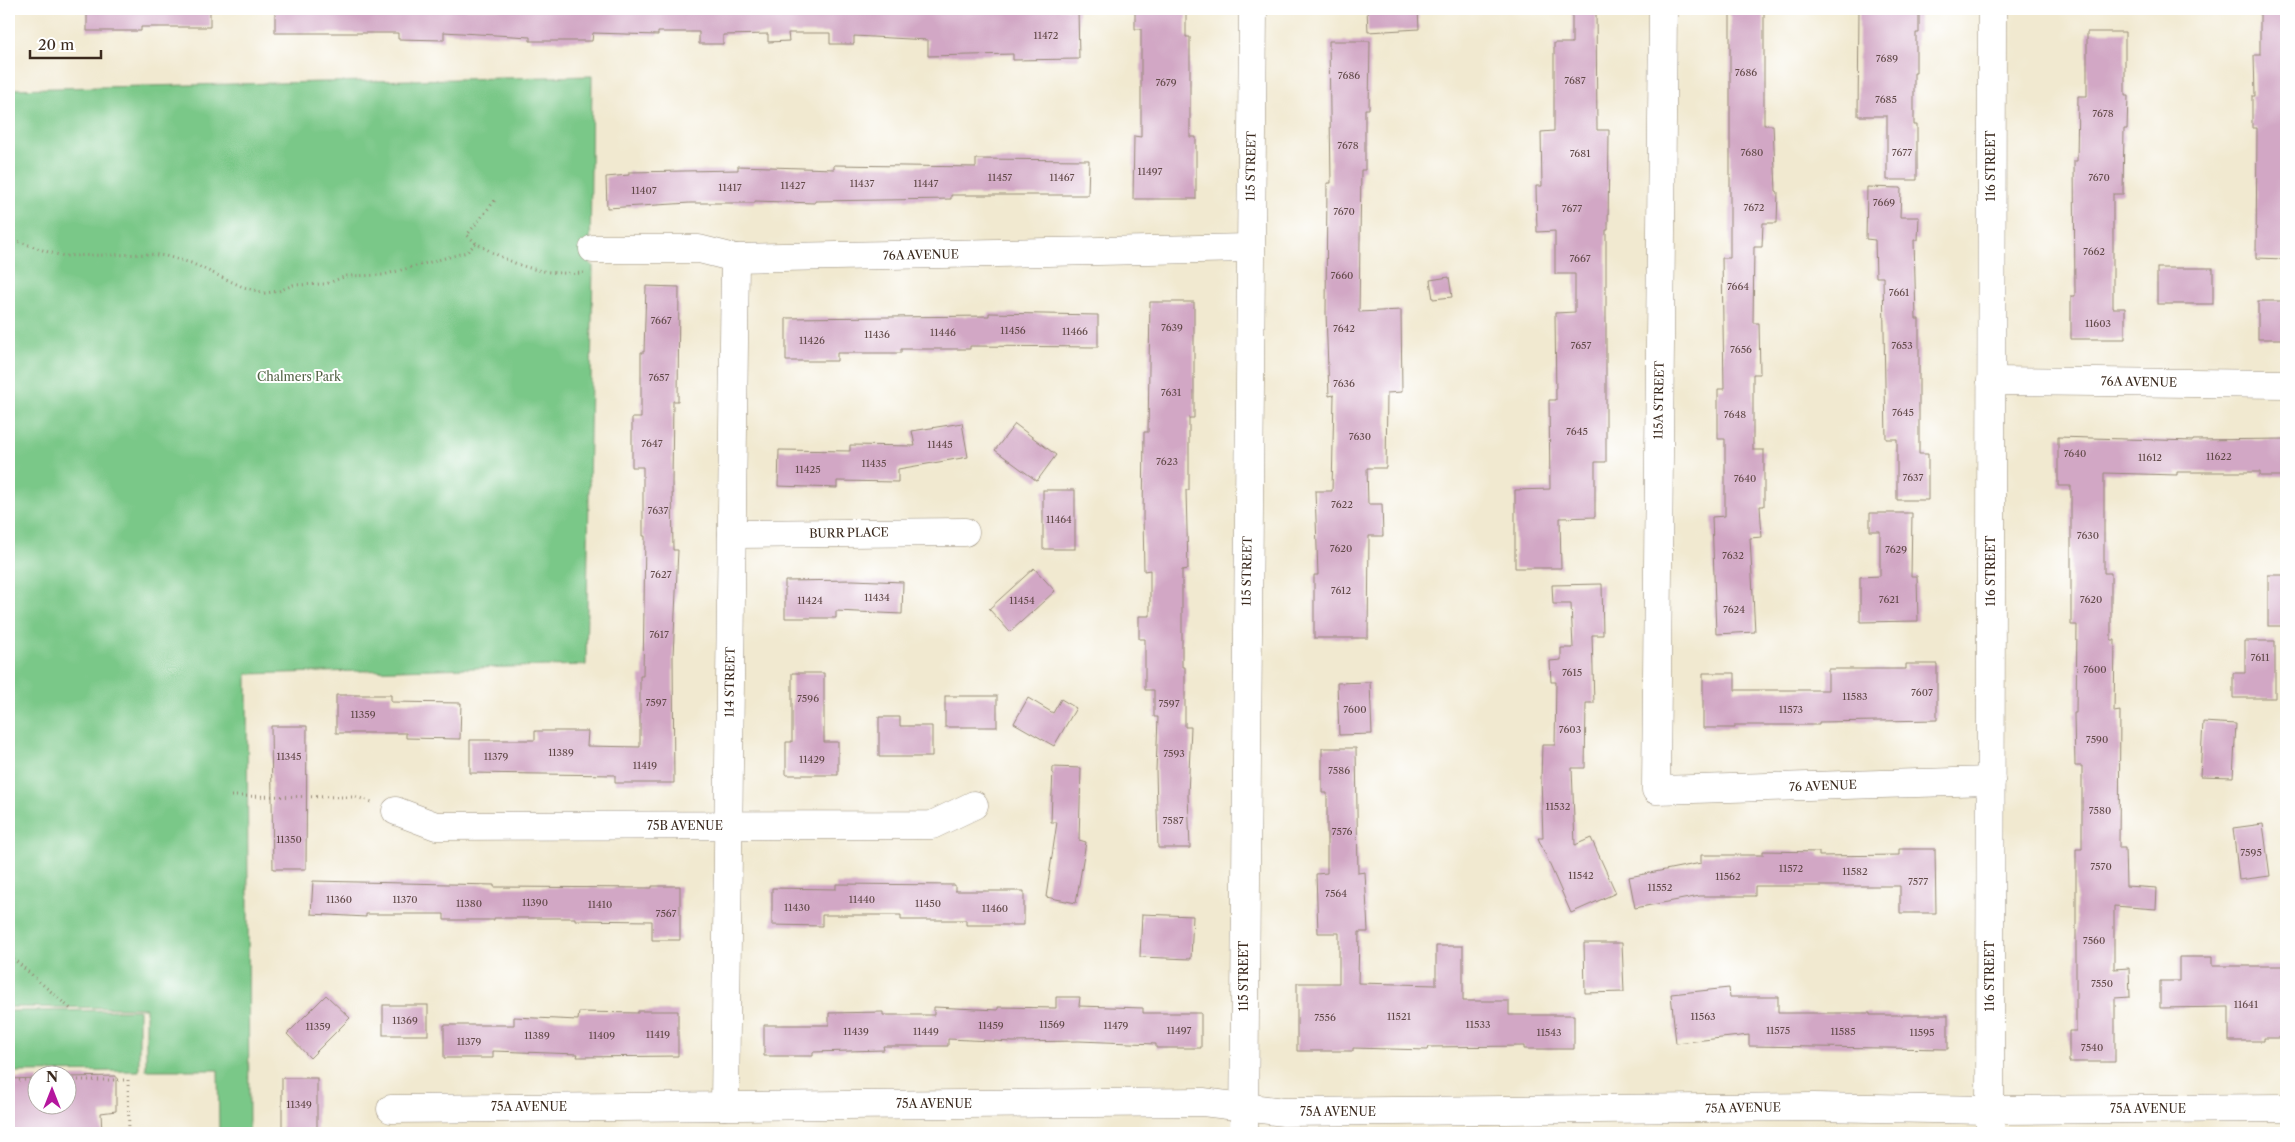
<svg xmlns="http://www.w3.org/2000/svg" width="2295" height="1142" font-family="'Libre Caslon Text',serif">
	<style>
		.green { fill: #7ac888; stroke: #5a7953 }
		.building { fill: #d2a7c5 }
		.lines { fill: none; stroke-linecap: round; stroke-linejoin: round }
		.minor-casing { stroke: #968a77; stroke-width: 29 }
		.path { stroke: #968a77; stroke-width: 3; stroke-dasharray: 1 4; stroke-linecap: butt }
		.minor { stroke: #fff; stroke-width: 28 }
		.labels { text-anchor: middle; stroke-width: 4; stroke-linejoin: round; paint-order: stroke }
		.number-label { font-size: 10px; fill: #614948 }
		.street-label { font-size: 12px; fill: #3b2a1e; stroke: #fff }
		.park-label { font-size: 12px; fill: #516143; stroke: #fff }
	</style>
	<rect width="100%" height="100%" fill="#fff"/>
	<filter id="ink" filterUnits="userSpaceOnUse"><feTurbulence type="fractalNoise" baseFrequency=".02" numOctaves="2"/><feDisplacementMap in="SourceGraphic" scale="10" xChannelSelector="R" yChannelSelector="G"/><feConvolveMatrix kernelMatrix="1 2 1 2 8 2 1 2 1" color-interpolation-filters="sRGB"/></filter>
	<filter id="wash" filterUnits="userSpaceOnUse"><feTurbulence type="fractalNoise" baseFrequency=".0096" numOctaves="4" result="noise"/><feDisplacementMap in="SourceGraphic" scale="20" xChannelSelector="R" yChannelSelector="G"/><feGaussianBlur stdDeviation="1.12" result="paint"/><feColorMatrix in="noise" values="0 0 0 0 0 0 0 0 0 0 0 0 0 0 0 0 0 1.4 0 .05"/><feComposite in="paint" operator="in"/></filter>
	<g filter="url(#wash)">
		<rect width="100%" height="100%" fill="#f1e9d0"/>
		<g class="green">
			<polygon points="592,76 590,264 593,265 586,665 247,674 249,1133 219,1133 218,1070 146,1070 146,1008 9,1007 9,89"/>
			<polygon points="139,1010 139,1071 9,1072 9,1011"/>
		</g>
		<g id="blocks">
			<g class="building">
				<polygon points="87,9 210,9 210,27 141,27 141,31 87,31"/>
				<polygon points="275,9 1078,9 1079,59 1013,60 1013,54 928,56 928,40 854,36 854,44 830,44 830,33 788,33 789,41 768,42 768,34 723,35 723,44 699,44 699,32 658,32 658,35 593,33 592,41 530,41 530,37 444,32 444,40 398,39 398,33 275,33"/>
				<polygon points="1135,9 1186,9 1186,37 1190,37 1190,137 1196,137 1196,199 1133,199 1134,136 1141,137 1141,29 1135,29"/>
				<polygon points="1367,9 1418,9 1419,29 1368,32"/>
				<polygon points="1572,9 1596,9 1597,130 1609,130 1608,230 1606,230 1606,462 1595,462 1595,517 1560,518 1561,568 1515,568 1515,490 1550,489 1549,400 1556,400 1555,313 1575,312 1575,274 1555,274 1555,231 1537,232 1536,186 1542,186 1541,132 1554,131 1554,43 1572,43"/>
				<polygon points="1730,9 1764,9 1764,125 1773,125 1776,191 1778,192 1777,223 1763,223 1762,247 1754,247 1753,323 1759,323 1760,374 1753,374 1753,450 1764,450 1764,506 1760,506 1762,537 1750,538 1755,632 1716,634 1712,517 1725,516 1725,439 1718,439 1718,389 1724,389 1722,258 1730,258"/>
				<polygon points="1859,9 1919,9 1919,33 1916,33 1916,73 1914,73 1914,125 1917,125 1917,180 1887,180 1887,116 1858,116"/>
				<polygon points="2260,9 2286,9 2286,259 2256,258 2257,128 2252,128 2252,96 2255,96 2254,55 2260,55"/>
				<polygon points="2087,32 2125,32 2125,96 2128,96 2127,129 2124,129 2123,194 2113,194 2113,308 2125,308 2125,339 2071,339 2071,296 2075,296 2074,161 2077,161 2078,96 2087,96"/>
				<polygon points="1329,41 1370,41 1369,109 1365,109 1365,170 1361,170 1359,312 1401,310 1402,392 1387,393 1386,468 1367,468 1368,504 1382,504 1383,536 1369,536 1368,638 1314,638 1314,575 1318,575 1315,491 1332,491 1334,395 1329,396 1326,313 1327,183 1331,183"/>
				<polygon points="976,159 1089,160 1088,195 951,195 951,199 815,201 815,203 755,201 755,203 690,203 607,208 606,177 629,175 629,172 738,170 738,166 834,169 834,165 976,167"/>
				<polygon points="1867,187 1901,188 1900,217 1919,217 1918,240 1914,240 1916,319 1919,319 1919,454 1928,454 1928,500 1897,500 1897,439 1886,439 1883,277 1876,277 1875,240 1866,239"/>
				<rect x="2157" y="268" width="56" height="36"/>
				<polygon points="1449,277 1452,297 1433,299 1430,280"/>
				<polygon points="646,286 679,287 678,401 673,401 672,483 673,550 678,550 673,656 674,783 615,783 615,775 470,773 470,740 535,740 535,731 588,731 587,746 640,747 640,676 643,676 645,536 643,536 643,467 632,467 632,418 641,418 641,352 644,352"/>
				<rect x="2258" y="301" width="28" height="38"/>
				<polygon points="1150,302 1194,302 1194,418 1189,418 1189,490 1186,490 1188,569 1182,570 1182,667 1185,667 1185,727 1191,727 1188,795 1190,848 1158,848 1156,771 1158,717 1154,717 1154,690 1145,690 1145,639 1139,639 1139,616 1150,616 1150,570 1144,571 1143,517 1144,432 1148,432"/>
				<polygon points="989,313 1098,315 1098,347 970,346 970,349 901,349 901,353 837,353 837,361 786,361 786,318 989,316"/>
				<polygon points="962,423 968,457 898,469 898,482 837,481 837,488 778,486 779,450 850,451 850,445 915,446 912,431"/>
				<polygon points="1015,424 1056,455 1037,481 995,450"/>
				<polygon points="2058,437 2193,441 2193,440 2286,439 2286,476 2260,476 2260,472 2177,472 2177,475 2104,473 2104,573 2111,573 2111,640 2115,640 2114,712 2120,711 2119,848 2125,848 2126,886 2157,888 2156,909 2114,906 2114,969 2129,968 2130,997 2115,998 2115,1062 2069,1062 2069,1031 2076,1031 2076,849 2082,849 2082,766 2075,766 2074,713 2076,713 2077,625 2071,625 2071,486 2058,486"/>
				<rect x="1043" y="490" width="32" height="59"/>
				<polygon points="1870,513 1912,513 1911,576 1917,576 1918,621 1860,622 1860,577 1880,576 1880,531 1870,531"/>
				<polygon points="1034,568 1055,591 1010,632 989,609"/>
				<rect x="2268" y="575" width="18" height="51"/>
				<polygon points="853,580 903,582 902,614 836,611 836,618 785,618 785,581"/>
				<polygon points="1602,584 1603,635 1592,635 1594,703 1586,703 1585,768 1572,768 1575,845 1591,838 1616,893 1571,913 1538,838 1543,838 1541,779 1542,745 1555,745 1556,682 1551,682 1550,661 1561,660 1561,648 1573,648 1571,604 1553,604 1552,585"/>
				<polygon points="2245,641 2275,641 2275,698 2233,698 2233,673 2245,673"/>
				<polygon points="1906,664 1937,664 1937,720 1819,722 1819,725 1735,725 1735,728 1703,728 1703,673 1735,673 1735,690 1828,690 1828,669 1906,669"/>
				<polygon points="792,673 824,673 824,742 838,742 838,775 786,775 786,742 792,742"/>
				<polygon points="1370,682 1372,734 1339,735 1337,683"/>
				<polygon points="336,695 391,695 391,702 461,703 460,739 406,738 406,733 336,733"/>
				<rect x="945" y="696" width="52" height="31"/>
				<polygon points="1028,698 1053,713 1061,699 1076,708 1054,746 1014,723"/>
				<polygon points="879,717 900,717 900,726 932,726 932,757 879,757"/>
				<polygon points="2203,722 2236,724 2233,777 2200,776"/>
				<polygon points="271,726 307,726 306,869 273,869"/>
				<polygon points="1322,748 1356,748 1358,873 1365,872 1368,932 1359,932 1358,983 1436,985 1436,946 1463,946 1463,1001 1509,1001 1509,1015 1574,1015 1574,1049 1524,1049 1524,1046 1428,1047 1427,1050 1353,1048 1353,1051 1297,1051 1297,983 1339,983 1339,933 1318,933 1316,874 1327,873 1327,793 1322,793"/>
				<polygon points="1053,767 1081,768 1079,840 1086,842 1076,903 1046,897 1057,822 1051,822"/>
				<polygon points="2263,824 2270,876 2239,880 2233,828"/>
				<polygon points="1899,849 1935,849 1936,913 1900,913 1900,886 1755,886 1755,896 1700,896 1635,908 1629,877 1701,863 1701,855 1763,855 1763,851 1819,852 1819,856 1899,855"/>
				<polygon points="313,881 494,885 494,887 652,888 652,886 680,886 680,940 652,940 652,921 575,920 575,918 494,918 494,920 444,920 444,914 366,914 366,917 311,914"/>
				<polygon points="836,884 955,885 955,891 1024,891 1024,925 966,925 966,920 901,920 901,915 822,915 822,926 772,925 772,888 836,889"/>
				<polygon points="1142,914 1193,916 1191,959 1140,957"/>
				<polygon points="1584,943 1622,943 1624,992 1585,993"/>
				<polygon points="2179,957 2212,957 2212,966 2286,966 2286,1038 2264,1038 2264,1041 2229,1041 2229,1007 2160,1008 2160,981 2179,981"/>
				<polygon points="1729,988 1730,997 1778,997 1778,1013 1870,1013 1870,1015 1948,1015 1948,1049 1749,1046 1749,1035 1676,1043 1671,994"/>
				<polygon points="326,995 350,1018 310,1058 287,1034"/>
				<polygon points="1056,997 1080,997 1079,1006 1143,1008 1143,1013 1201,1013 1201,1048 1156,1048 1156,1044 1079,1041 1013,1042 948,1039 948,1046 883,1046 884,1050 813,1052 813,1056 764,1056 764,1025 829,1025 829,1013 883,1012 883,1015 934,1015 934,1007 998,1010 998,1007 1056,1008"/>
				<rect x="383" y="1005" width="45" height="30"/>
				<polygon points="638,1011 678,1011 678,1056 577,1057 578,1054 493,1051 493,1058 444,1058 444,1025 514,1025 514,1017 578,1020 579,1012 638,1013"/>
				<polygon points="116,1076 116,1111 101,1113 102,1133 9,1133 9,1079 38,1078 38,1104 68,1104 68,1077"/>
				<rect x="282" y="1078" width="35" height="52"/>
			</g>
		</g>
	</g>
	<g filter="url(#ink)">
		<use href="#blocks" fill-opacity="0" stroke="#968a77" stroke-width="1"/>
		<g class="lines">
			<defs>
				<g id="minor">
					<polyline points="1663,9 1656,790 1991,781"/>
					<polyline points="593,249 699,249 735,258 1250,248"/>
					<polyline points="1991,381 2286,384"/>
					<polyline points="732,534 965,532"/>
					<polyline points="396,811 436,826 932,825 974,805"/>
					<polyline points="725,1106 735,258"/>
					<polyline points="391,1109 1203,1102 1284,1112 1814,1107 1990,1110 2286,1108"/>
					<polyline points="1244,1133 1253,9"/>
					<polyline points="1990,1133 1992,9"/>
				</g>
			</defs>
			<use href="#minor" class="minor-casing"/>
			<g class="path">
				<path d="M 9,239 C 28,243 45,253 65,256 L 149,254 L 166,256 L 191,263 L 243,287 L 265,293 L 279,291 L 293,285 L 326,284 L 346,276 L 383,275 L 467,252 L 476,243 C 515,266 538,275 584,273"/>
				<polyline points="476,243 467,235 496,199"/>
				<polyline points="231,796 356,797 372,802"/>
				<polyline points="9,955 72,1010"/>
				<polyline points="9,1080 38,1080"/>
				<polyline points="68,1080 128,1080 129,1133"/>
			</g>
			<use href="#minor" class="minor"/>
		</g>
	</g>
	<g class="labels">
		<g class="number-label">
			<text x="1046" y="39">11472</text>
			<text x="1887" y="62">7689</text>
			<text x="1746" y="76">7686</text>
			<text x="1349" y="79">7686</text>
			<text x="1575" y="84">7687</text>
			<text x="1166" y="86">7679</text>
			<text x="1886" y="103">7685</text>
			<text x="2103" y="117">7678</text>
			<text x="1348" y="149">7678</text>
			<text x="1752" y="156">7680</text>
			<text x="1902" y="156">7677</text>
			<text x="1580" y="157">7681</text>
			<text x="1150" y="175">11497</text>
			<text x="1000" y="181">11457</text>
			<text x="1062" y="181">11467</text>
			<text x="2099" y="181">7670</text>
			<text x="862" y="187">11437</text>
			<text x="926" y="187">11447</text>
			<text x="793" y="189">11427</text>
			<text x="730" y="191">11417</text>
			<text x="644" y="194">11407</text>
			<text x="1884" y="206">7669</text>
			<text x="1754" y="211">7672</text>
			<text x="1572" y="212">7677</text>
			<text x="1344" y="215">7670</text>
			<text x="2094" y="255">7662</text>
			<text x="1580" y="262">7667</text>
			<text x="1342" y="279">7660</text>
			<text x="1738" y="290">7664</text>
			<text x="1899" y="296">7661</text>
			<text x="661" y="324">7667</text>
			<text x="2098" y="327">11603</text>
			<text x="1172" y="331">7639</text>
			<text x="1344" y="332">7642</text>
			<text x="1013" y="334">11456</text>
			<text x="1075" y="335">11466</text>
			<text x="943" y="336">11446</text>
			<text x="877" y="338">11436</text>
			<text x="812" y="344">11426</text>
			<text x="1581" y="349">7657</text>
			<text x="1902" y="349">7653</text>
			<text x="1741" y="353">7656</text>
			<text x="659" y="381">7657</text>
			<text x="1344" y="387">7636</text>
			<text x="1171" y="396">7631</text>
			<text x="1903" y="416">7645</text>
			<text x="1735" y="418">7648</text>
			<text x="1577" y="435">7645</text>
			<text x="1360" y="440">7630</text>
			<text x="652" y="447">7647</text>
			<text x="940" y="448">11445</text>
			<text x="2075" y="457">7640</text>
			<text x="2219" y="460">11622</text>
			<text x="2150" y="461">11612</text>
			<text x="1167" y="465">7623</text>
			<text x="874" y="467">11435</text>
			<text x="808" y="473">11425</text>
			<text x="1913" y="481">7637</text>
			<text x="1745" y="482">7640</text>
			<text x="1342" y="508">7622</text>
			<text x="658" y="514">7637</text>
			<text x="1059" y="523">11464</text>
			<text x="2088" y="539">7630</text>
			<text x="1341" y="552">7620</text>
			<text x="1896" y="553">7629</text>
			<text x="1733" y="559">7632</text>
			<text x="661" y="578">7627</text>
			<text x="1341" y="594">7612</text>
			<text x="877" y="601">11434</text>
			<text x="1889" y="603">7621</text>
			<text x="2091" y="603">7620</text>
			<text x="810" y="604">11424</text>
			<text x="1022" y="604">11454</text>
			<text x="1734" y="613">7624</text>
			<text x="659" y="638">7617</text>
			<text x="2260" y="661">7611</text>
			<text x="2095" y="673">7600</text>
			<text x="1572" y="676">7615</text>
			<text x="1922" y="696">7607</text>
			<text x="1855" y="700">11583</text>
			<text x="808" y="702">7596</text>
			<text x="656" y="706">7597</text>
			<text x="1169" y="707">7597</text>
			<text x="1355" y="713">7600</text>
			<text x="1791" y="713">11573</text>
			<text x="363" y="718">11359</text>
			<text x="1570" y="733">7603</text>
			<text x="2097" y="743">7590</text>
			<text x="561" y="756">11389</text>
			<text x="1174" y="757">7593</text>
			<text x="289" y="760">11345</text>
			<text x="496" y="760">11379</text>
			<text x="812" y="763">11429</text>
			<text x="645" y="769">11419</text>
			<text x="1339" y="774">7586</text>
			<text x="1558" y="810">11532</text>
			<text x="2100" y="814">7580</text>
			<text x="1173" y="824">7587</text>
			<text x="1342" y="835">7576</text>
			<text x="289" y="843">11350</text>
			<text x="2251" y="856">7595</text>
			<text x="2101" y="870">7570</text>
			<text x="1791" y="872">11572</text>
			<text x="1855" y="875">11582</text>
			<text x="1581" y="879">11542</text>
			<text x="1728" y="880">11562</text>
			<text x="1918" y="885">7577</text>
			<text x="1660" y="891">11552</text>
			<text x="1336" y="897">7564</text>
			<text x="339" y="903">11360</text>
			<text x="405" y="903">11370</text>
			<text x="862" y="903">11440</text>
			<text x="535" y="906">11390</text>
			<text x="469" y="907">11380</text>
			<text x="928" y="907">11450</text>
			<text x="600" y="908">11410</text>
			<text x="797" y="911">11430</text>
			<text x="995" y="912">11460</text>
			<text x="666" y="917">7567</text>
			<text x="2094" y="944">7560</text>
			<text x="2102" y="987">7550</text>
			<text x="2246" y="1008">11641</text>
			<text x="1399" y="1020">11521</text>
			<text x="1703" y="1020">11563</text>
			<text x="1325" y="1021">7556</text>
			<text x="405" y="1024">11369</text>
			<text x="1052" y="1028">11569</text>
			<text x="1478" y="1028">11533</text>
			<text x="991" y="1029">11459</text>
			<text x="1116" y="1029">11479</text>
			<text x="318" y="1030">11359</text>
			<text x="1179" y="1034">11497</text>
			<text x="1778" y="1034">11575</text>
			<text x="856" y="1035">11439</text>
			<text x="926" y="1035">11449</text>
			<text x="1843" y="1035">11585</text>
			<text x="1549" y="1036">11543</text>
			<text x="1922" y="1036">11595</text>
			<text x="658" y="1038">11419</text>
			<text x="537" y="1039">11389</text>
			<text x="602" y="1039">11409</text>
			<text x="469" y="1045">11379</text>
			<text x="2092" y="1051">7540</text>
			<text x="299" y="1108">11349</text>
		</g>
		<g class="street-label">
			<text transform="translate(1251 166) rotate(-89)" y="4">115 STREET</text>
			<text transform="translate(1991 166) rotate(-90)" y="4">116 STREET</text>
			<text transform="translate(921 255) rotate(-1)" y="4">76A AVENUE</text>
			<text transform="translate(2139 382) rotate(1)" y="4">76A AVENUE</text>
			<text transform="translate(1659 400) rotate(-89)" y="4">115A STREET</text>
			<text transform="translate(849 533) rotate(-1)" y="4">BURR PLACE</text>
			<text transform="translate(1247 571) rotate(-89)" y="4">115 STREET</text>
			<text transform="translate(1991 571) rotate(-90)" y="4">116 STREET</text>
			<text transform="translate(730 682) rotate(-89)" y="4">114 STREET</text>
			<text transform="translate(1823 786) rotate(-2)" y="4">76 AVENUE</text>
			<text x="685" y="830">75B AVENUE</text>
			<text transform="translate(1244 976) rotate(-90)" y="4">115 STREET</text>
			<text transform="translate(1990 976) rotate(-90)" y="4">116 STREET</text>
			<text x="934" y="1108">75A AVENUE</text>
			<text x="529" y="1111">75A AVENUE</text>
			<text transform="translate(1743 1108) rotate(-1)" y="4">75A AVENUE</text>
			<text x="2148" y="1113">75A AVENUE</text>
			<text x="1338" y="1116">75A AVENUE</text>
		</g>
		<g class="park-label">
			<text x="299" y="381">Chalmers Park</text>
		</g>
	</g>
	<rect width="2295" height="1142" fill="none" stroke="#fff" stroke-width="30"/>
	<g transform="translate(52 1090)"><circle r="24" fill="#ffffff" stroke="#b1aaa5"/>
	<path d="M0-4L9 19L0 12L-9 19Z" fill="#b5179e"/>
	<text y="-8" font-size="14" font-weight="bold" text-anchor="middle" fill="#3b2a1e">N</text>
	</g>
	<path d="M30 50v8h71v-8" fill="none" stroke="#3b2a1e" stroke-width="2.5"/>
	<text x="38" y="50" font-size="15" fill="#3b2a1e" stroke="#ffffff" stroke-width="4" paint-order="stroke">20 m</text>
</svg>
